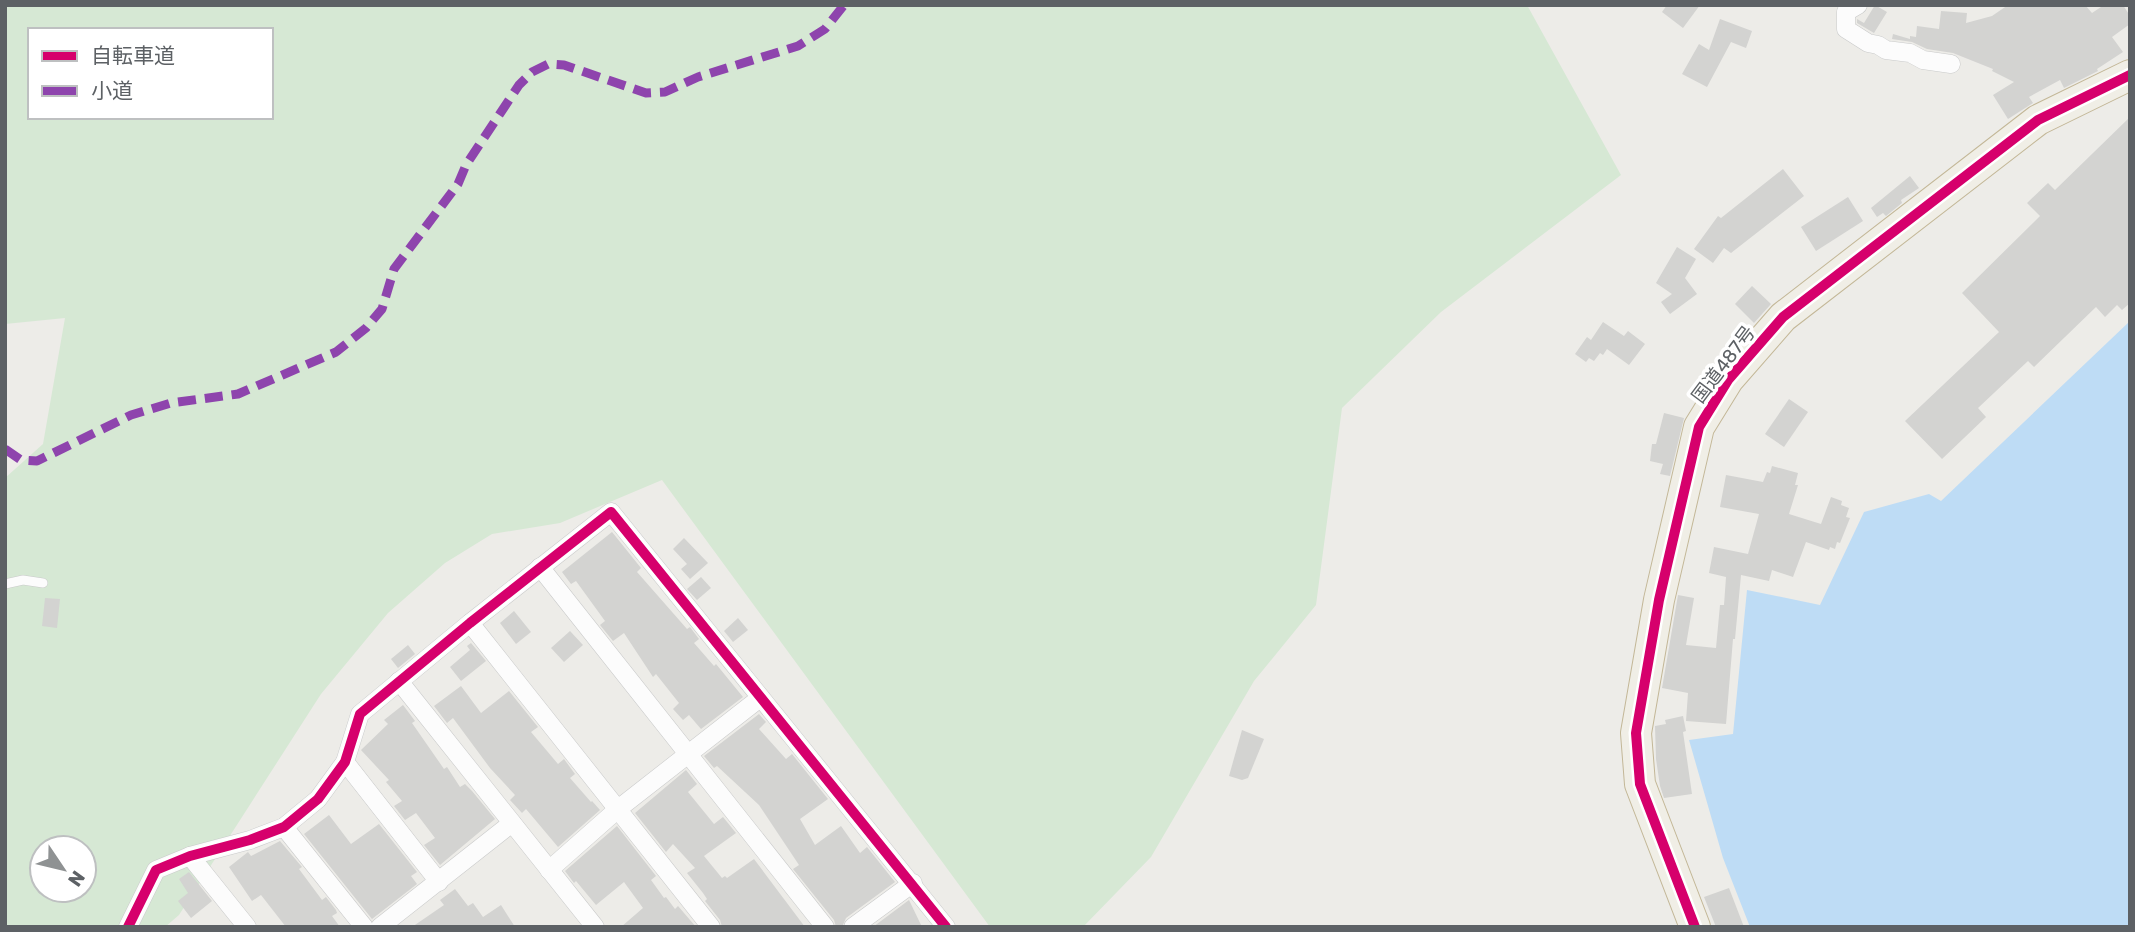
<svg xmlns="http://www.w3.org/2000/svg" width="2135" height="932" font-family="Rubik,'Noto Sans JP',sans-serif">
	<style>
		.green { fill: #d6e8d4; fill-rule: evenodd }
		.water { fill: #bedcf5 }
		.building { fill: #d3d3d1 }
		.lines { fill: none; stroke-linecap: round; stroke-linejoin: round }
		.service-casing { stroke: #c9caca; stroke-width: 10 }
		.minor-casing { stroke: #c9caca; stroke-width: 19 }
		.trunk-casing { stroke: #c3b797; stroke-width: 32 }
		.service { stroke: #fcfcfc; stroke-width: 9 }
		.minor { stroke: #fcfcfc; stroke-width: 18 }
		.trunk { stroke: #f0eee6; stroke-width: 30 }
		.quiet { stroke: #8e44ad; stroke-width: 9; stroke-dasharray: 18 9; stroke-linecap: butt }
		.cycleway-casing { stroke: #fff; stroke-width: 15 }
		.cycleway { stroke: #d6006c; stroke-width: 10 }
		.labels { text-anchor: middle; stroke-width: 7; stroke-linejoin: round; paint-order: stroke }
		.street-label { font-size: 19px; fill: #5d6165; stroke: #fff }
	</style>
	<rect width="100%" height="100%" fill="#edece8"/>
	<path class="green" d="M 5,5 L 1527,5 L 1621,175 L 1441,312 L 1342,408 L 1316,605 L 1254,681 L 1151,857 L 1083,927 L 990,927 L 662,480 L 560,523 L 492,534 L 445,563 L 388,613 L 321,694 L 179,915 L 165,927 L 5,927 L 5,478 L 43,444 L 65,318 L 5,324 ZM 30,30 L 271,30 L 271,117 L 30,117 ZM 42,848 L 84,848 L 84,890 L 42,890 Z"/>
	<polygon class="water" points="2130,321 2130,927 1750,927 1723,858 1689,740 1733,734 1747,590 1820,605 1864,512 1929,494 1941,501"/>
	<g class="building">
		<polygon points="1667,5 1700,5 1683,28 1662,12"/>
		<polygon points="1875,5 1887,12 1874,33 1857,23 1857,19 1864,23"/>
		<polygon points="2008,5 2085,5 2092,13 2104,5 2123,5 2130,16 2130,24 2112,37 2123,52 2097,69 2098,71 2064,88 2060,80 2029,97 2033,103 2008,119 1993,95 2014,82 1992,71 1993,69 1953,53 1927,49 1912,42 1892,39 1893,34 1910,39 1910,36 1916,37 1917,26 1939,29 1941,11 1967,13 1966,23 1992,16"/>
		<polygon points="1720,19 1752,31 1746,48 1731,42 1707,87 1682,74 1699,44 1709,50"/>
		<polygon points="2130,117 2130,303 2122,310 2117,305 2105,317 2096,307 2034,367 2028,361 1978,408 1986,417 1942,459 1905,421 1999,332 1962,293 2040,216 2027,203 2048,183 2055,190"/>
		<polygon points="1783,169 1804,196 1731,253 1724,248 1713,263 1694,249 1718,216 1721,218"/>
		<polygon points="1910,176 1919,188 1901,200 1902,203 1886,216 1883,213 1877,217 1871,208"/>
		<polygon points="1848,197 1863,221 1816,251 1801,227"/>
		<polygon points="1677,247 1696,259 1685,278 1697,294 1670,314 1661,302 1672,294 1656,283"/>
		<polygon points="1752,286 1771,304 1754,323 1735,304"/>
		<polygon points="1603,322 1624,336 1628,331 1645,344 1629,365 1607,349 1603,355 1600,353 1594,361 1589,358 1586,362 1575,354 1587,337 1591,340"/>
		<polygon points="1789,399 1808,412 1784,447 1765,434"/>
		<polygon points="1664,413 1684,418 1670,476 1660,474 1663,464 1650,461 1652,444 1656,444"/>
		<polygon points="1772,466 1798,473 1795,485 1798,485 1789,514 1821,524 1831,497 1842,501 1841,505 1849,508 1846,517 1850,518 1840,543 1837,542 1835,549 1830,547 1829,550 1806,542 1793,577 1772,570 1769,581 1741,575 1735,639 1733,639 1726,724 1686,721 1688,693 1662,688 1678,595 1694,598 1686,645 1716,648 1720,605 1724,605 1726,577 1709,573 1714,547 1748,554 1759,514 1720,507 1726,475 1763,482 1767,472 1770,473"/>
		<polygon points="612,532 641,568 637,572 687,629 690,627 699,639 694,643 714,666 716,664 743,697 701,729 689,715 683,720 673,709 679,703 656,674 653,677 624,633 613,641 600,625 605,621 576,581 571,584 562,572"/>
		<polygon points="684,538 708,563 690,579 681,569 687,564 673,549"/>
		<polygon points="701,577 711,588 697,600 687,589"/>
		<polygon points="45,598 60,599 57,628 42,626"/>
		<polygon points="514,611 531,632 516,644 500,623"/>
		<polygon points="738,618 748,630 733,642 724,631"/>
		<polygon points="570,631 583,645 564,662 551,648"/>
		<polygon points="471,643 486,661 461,681 450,667 470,650 467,646"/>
		<polygon points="408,645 415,654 398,668 391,659"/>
		<polygon points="461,686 481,713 509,691 538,727 531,732 558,764 564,759 575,774 570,778 591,802 592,801 600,810 558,847 526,809 522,813 510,800 515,795 490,768 453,718 447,723 434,706"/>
		<polygon points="403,705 415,721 412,723 444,769 447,767 460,787 465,784 472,791 495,819 440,865 424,845 435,838 416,813 405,820 394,806 402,801 386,782 389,780 361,750 388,724 384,720"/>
		<polygon points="759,714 766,722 759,729 786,759 792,754 828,799 800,819 815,845 841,826 860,853 867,847 895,882 846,918 842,927 836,927 834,920 793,869 799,865 759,805 717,766 714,768 704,756"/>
		<polygon points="1683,716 1686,731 1683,732 1692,794 1664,798 1660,786 1656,759 1655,726 1666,724 1665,720"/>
		<polygon points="1242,730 1264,739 1248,778 1242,780 1229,776"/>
		<polygon points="686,770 697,784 688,792 714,824 723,817 736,833 704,856 722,878 725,876 727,878 754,859 805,927 722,927 720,920 705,901 707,899 703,893 687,873 695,868 673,844 666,852 635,813"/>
		<polygon points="329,815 351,844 379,824 417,872 411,876 417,884 372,919 304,834"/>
		<polygon points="617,826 656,876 651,880 664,898 666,897 675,909 678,906 696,927 621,927 643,908 624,882 596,905 576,881 574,883 565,871"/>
		<polygon points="280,841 302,867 299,869 322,900 326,897 336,910 337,913 332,916 340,927 286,927 261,895 252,901 229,867 248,852 251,856"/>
		<polygon points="189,872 212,901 191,918 178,901 188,893 179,879"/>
		<polygon points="1729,888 1744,927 1716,927 1704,897"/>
		<polygon points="455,889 468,906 473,903 483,917 501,905 515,927 412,927 444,905 440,900"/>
		<polygon points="909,900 922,927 873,927"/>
	</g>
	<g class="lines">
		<defs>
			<polyline id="service" points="5,584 23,580 43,583"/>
			<g id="minor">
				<polyline points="1858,5 1846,12 1846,29 1868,43 1878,45 1886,50 1910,53 1923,60 1951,64"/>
				<polyline points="540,567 825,927"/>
				<polyline points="470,623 711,927"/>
				<polyline points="399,681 595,927"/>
				<polyline points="345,762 439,882"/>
				<polyline points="284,827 364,927"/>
				<polyline points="190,856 247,927"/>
				<polyline points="549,870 618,809 760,698"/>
				<polyline points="128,927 156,870 190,856 250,840 284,827 318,799 345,762 360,714 470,623 611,512 946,927"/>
				<polyline points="380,927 512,823"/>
				<polyline points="853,927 913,883"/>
			</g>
			<polyline id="trunk" points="1695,927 1640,784 1636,733 1659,600 1699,427 1728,380 1783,317 2038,120 2130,75"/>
		</defs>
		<use href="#service" class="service-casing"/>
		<use href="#minor" class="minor-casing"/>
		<use href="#trunk" class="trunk-casing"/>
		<use href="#service" class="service"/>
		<use href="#minor" class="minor"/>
		<use href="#trunk" class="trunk"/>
		<polyline class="quiet" points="5,449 21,460 37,461 131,415 171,403 238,394 336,352 366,328 382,309 394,269 458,184 466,165 519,85 532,72 548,64 564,65 646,93 665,92 698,77 798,46 825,29 844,5"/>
		<defs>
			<g id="cycleway">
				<polyline points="128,927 156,870 190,856 250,840 284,827 318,799 345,762 360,714 470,623 611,512 946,927"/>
				<polyline points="1695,927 1640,784 1636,733 1659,600 1699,427 1728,380 1783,317 2038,120 2130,75"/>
			</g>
		</defs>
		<use href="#cycleway" class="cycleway-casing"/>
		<use href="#cycleway" class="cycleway"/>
	</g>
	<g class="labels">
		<g class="street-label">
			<text transform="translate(1723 364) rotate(-53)" y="7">国道487号</text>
		</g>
	</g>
	<rect width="2135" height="932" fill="none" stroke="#5d6165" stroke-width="14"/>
	<rect x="28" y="28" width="245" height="91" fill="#ffffff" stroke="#bec0c1" stroke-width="2"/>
	<rect x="42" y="51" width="35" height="10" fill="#d6006c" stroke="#bec0c1" stroke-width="2"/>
	<text x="91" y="63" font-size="21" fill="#5d6165">自転車道</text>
	<rect x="42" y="86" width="35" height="10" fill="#8e44ad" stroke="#bec0c1" stroke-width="2"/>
	<text x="91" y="98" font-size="21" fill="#5d6165">小道</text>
	<g transform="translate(63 869) rotate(125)"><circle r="33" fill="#ffffff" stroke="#bec0c1" stroke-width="2"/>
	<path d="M0-5L12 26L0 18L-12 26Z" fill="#8f9293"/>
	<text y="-10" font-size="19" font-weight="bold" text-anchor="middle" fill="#5d6165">N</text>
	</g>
</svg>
